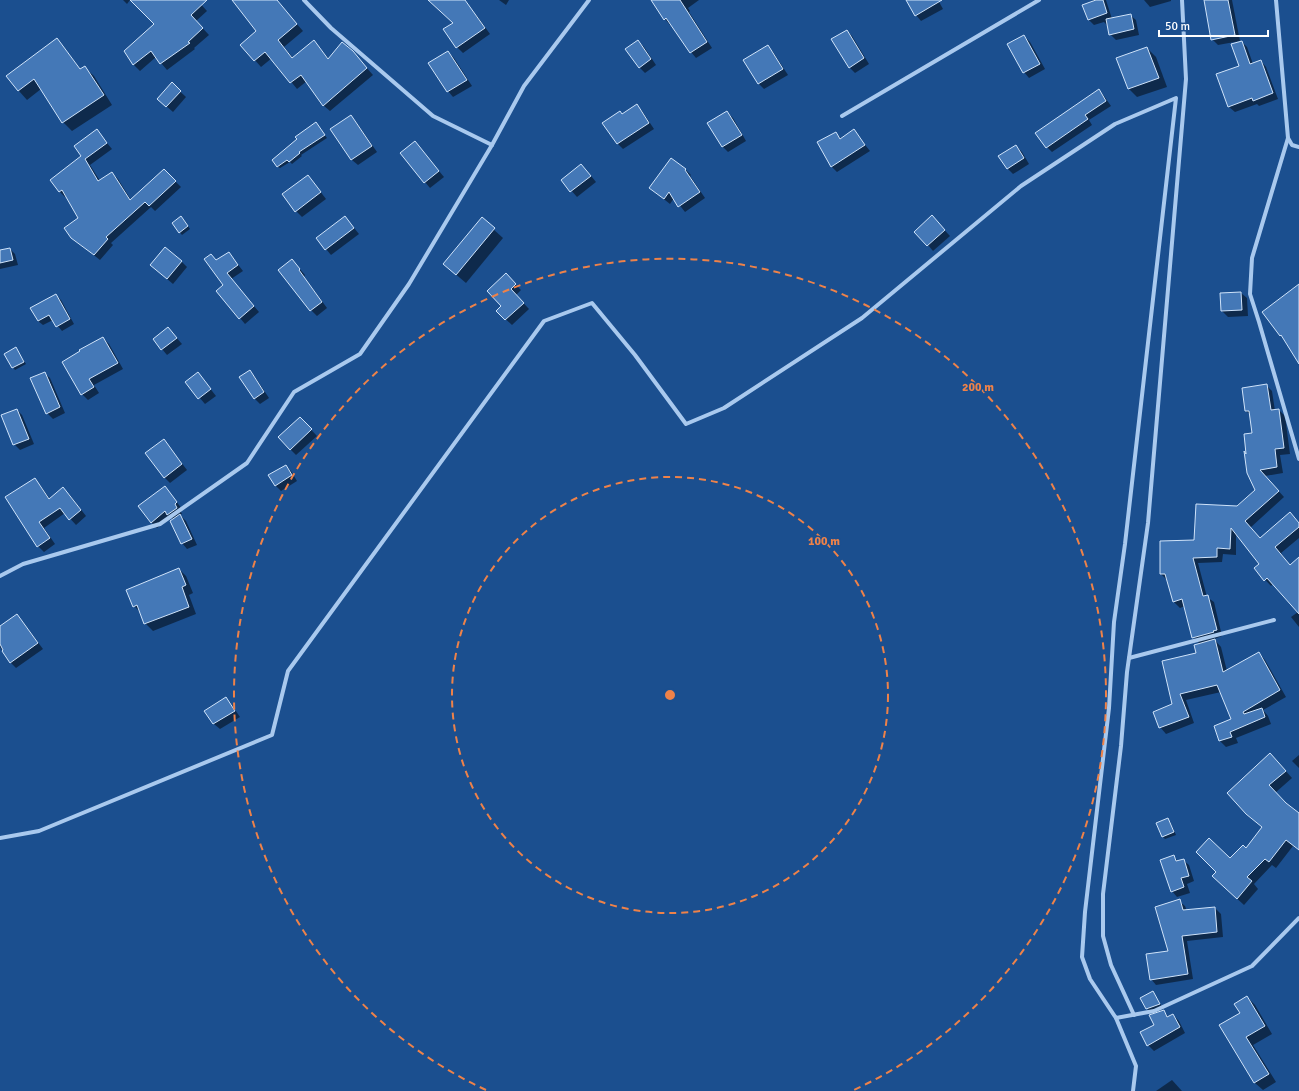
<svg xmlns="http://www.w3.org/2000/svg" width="1299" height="1091" font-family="Signika,sans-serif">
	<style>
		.shadow { fill: #0007 }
		.building { fill: #4478b7; stroke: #cfe3fa }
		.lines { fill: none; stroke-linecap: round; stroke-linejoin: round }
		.street { stroke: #a9c9ee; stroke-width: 4 }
		.ring { fill: none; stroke: #ee8249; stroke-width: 2; stroke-dasharray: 7 5 }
		.centre { fill: #ee8249; stroke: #1b4f8f; stroke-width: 2 }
		.ring-label { font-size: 12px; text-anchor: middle; font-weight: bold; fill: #ee8249; stroke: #1b4f8f; stroke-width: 3; stroke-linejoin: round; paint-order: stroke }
	</style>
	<rect width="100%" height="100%" fill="#1b4f8f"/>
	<g class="shadow">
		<polygon points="123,0 130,0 127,4"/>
		<polygon points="131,0 197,0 207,11 196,21 209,35 194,48 195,49 167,70 156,57 140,71 134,65 125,51 155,24"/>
		<polygon points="241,0 272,0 289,15 303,31 284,47 293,58 314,42 329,59 359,59 373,75 330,111 323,105 307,81 297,89 272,58 261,67 242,45 257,31"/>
		<polygon points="428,0 460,0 477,16 490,34 463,53 457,47 445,30 454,23"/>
		<polygon points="499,0 509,0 506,5"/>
		<polygon points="652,0 699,0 688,8 690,11 689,12 712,48 696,58 691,52 672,24 670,25 665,19"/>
		<polygon points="907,0 938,0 943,9 921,21 916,15"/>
		<polygon points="1093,0 1106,0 1112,19 1130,15 1136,20 1139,35 1116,40 1110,34 1109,27 1104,22 1094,25 1088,19 1094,2"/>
		<polygon points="1144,0 1171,0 1171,1 1150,7"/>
		<polygon points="1204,0 1232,0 1240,41 1218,45 1212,39"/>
		<polygon points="847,31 852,36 869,64 855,73 849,67"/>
		<polygon points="1024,36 1030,42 1045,69 1029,78 1024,72"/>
		<polygon points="57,40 65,49 81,70 85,68 94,76 112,105 72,131 63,122 41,89 27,100 19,91 8,76"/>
		<polygon points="638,41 644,47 656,65 645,73 639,67"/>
		<polygon points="1242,42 1247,47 1253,64 1261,61 1266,67 1278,99 1259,106 1257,104 1235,112 1229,107 1218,75 1240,67"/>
		<polygon points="767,46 773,52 788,75 764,89 759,84 744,60"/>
		<polygon points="1147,48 1156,57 1167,87 1137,97 1129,89"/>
		<polygon points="448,52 454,58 472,86 453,97 448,91"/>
		<polygon points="172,84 186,97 173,112 164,104"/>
		<polygon points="1099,90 1104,96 1111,106 1089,120 1092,125 1052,152 1047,147"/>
		<polygon points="637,106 642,111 654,129 623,149 617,143 622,115"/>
		<polygon points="727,112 733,118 746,141 728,152 722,146"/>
		<polygon points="350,117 356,122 377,152 358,165 352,160 332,130"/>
		<polygon points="316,124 327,138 301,155 302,156 292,164 290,162 280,168 277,166"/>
		<polygon points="97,131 112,149 90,165 100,181 112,173 118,179 131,200 164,170 181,187 155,211 151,207 111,243 113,245 100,260 71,237 80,218 67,196 65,197 60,192 51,181 83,156"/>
		<polygon points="854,131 870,151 837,172 831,166 835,133 842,139"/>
		<polygon points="415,142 444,177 430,188 401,153"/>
		<polygon points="1016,146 1022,152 1029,164 1013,174 1008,169"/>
		<polygon points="685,169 691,175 690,176 705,198 685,212 674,198 670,204 650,188"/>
		<polygon points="587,171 596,182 577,197 562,180"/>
		<polygon points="313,182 326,199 302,217 296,211"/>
		<polygon points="482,219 503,238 466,283 453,272"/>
		<polygon points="184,220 190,229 182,235 173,224"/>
		<polygon points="937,222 950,236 933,251 928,245"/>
		<polygon points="350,223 359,234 331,255 326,249"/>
		<polygon points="10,249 15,254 18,265 0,269 0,251"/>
		<polygon points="229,253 243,271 231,279 259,312 245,324 240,318 224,286 217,261"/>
		<polygon points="292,260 305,275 304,277 327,308 317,316 311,310"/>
		<polygon points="181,261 187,267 173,284 151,265"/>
		<polygon points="506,275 521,290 516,295 529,309 512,325 497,311 503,306"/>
		<polygon points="1241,293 1247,298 1248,316 1228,317 1222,311 1221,294"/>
		<polygon points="56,295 61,300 74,324 62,331 53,320 43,325 38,321 31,309"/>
		<polygon points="168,328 182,344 167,355 162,349"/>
		<polygon points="103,338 109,344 123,369 94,385 99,393 88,400 82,394 63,362"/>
		<polygon points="16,349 26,364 15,370 13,367"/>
		<polygon points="250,372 255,377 269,398 260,404 254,398"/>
		<polygon points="44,373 50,378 65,413 53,419 47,413"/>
		<polygon points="198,373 216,396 205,404 186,382"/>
		<polygon points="1266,385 1272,391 1275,411 1279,410 1285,416 1290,454 1280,455 1283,473 1265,476 1284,497 1250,528 1260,539 1299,523 1299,538 1281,553 1290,566 1299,559 1299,627 1291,617 1298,612 1273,584 1271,586 1255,569 1261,564 1236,534 1236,555 1223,554 1222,562 1198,563 1207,597 1214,602 1222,636 1214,639 1221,647 1227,671 1259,653 1265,660 1286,697 1263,710 1268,716 1271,724 1236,738 1238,743 1226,747 1220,741 1233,720 1221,692 1186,700 1194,723 1166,734 1160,727 1173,705 1197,654 1200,644 1193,637 1185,606 1180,608 1174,602 1167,580 1161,574 1195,541 1256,490 1247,456 1253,434 1251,415 1246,411"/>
		<polygon points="17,410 22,415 34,444 20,450 14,444"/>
		<polygon points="300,418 317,436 296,455 290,449"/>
		<polygon points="164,440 187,470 170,483 164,477"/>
		<polygon points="285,466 291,471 297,481 281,491 275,485"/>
		<polygon points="35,479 40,485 50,499 69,494 86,516 76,525 65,513 44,528 55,544 44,552 38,546"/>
		<polygon points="170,493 182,509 180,510 182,514 180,515 186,521 197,545 187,549 182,543 174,520 171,517 157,528 151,522"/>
		<polygon points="179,569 186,576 193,593 189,595 196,614 153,631 145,623 142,614 134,606"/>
		<polygon points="17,616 22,621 43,649 16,668 10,662 0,647 0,627"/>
		<polygon points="226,698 231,704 240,717 220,729 214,724 206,711"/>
		<polygon points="1299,755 1299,768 1292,761"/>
		<polygon points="1277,761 1292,778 1275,793 1286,805 1299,814 1299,850 1293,846 1276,868 1272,865 1254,884 1258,889 1244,905 1220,883 1230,860 1246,849 1263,828 1247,813"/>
		<polygon points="1168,819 1170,822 1176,835 1165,839 1163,837"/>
		<polygon points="1174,857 1178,861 1183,860 1189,865 1194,881 1187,884 1190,893 1177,897 1172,891"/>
		<polygon points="1179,901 1185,906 1187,911 1215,908 1221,914 1223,937 1187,941 1193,979 1156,985 1151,979 1170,951"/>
		<polygon points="1153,992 1162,1007 1149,1011 1147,1008"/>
		<polygon points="1247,997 1255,1005 1272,1034 1253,1045 1276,1082 1263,1090 1255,1083 1220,1026 1241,1013"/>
		<polygon points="1163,1012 1169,1017 1173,1015 1179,1021 1185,1033 1154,1051 1148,1045"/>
		<polygon points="1172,1080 1182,1091 1156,1091"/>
	</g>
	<g class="building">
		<polygon points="130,0 207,0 191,15 203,28 188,42 190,43 160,64 151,51 133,65 124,51 154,24"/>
		<polygon points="232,0 277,0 297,24 278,40 292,58 314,40 328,59 342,42 353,51 367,68 323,106 301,75 290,83 265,52 254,61 240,45 256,31"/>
		<polygon points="428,0 465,0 485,28 456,48 443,29 453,23"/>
		<polygon points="651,0 680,0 707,42 690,53 666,18 664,20"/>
		<polygon points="906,0 942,0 915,16"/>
		<polygon points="1096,0 1103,0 1107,13 1088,20 1082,5"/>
		<polygon points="1204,0 1228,0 1235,35 1211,40"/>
		<polygon points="1131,14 1134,29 1109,35 1106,19"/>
		<polygon points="847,30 864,58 849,68 831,39"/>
		<polygon points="1024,35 1040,64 1023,73 1007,44"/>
		<polygon points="57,38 80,69 85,66 104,95 62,123 34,79 18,91 6,76"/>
		<polygon points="638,40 651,59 639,68 625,49"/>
		<polygon points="1242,41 1250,64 1261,60 1273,93 1253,101 1252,98 1228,107 1216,74 1239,66 1231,44"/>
		<polygon points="768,45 783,69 758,84 743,60"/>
		<polygon points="1147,47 1159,78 1128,89 1116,58"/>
		<polygon points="448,51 467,80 447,92 428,63"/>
		<polygon points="172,82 181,91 166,107 157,99"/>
		<polygon points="1099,89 1106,101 1085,115 1088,119 1046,148 1035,133"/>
		<polygon points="637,104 649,123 617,144 602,123 620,111 622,114"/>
		<polygon points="727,111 742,135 722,147 707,123"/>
		<polygon points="351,115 372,146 351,160 330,129"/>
		<polygon points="316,122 325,135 299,152 300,153 289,162 287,160 277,167 272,160 297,139 295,137"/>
		<polygon points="97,129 107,143 85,159 98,181 112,172 130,200 164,169 176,181 149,206 145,202 106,237 108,239 94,255 71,238 64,228 78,218 62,190 59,192 50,180 81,156 74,146"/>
		<polygon points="854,129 865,145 831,167 817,142 836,132 840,139"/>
		<polygon points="415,141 439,171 424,183 400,153"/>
		<polygon points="1016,145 1024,158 1007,169 998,156"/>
		<polygon points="671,158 686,169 685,170 700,192 678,207 669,192 664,199 649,188"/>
		<polygon points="581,164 591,176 570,192 561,180"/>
		<polygon points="308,175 321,192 295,212 282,194"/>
		<polygon points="932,215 945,230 927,246 914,232"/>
		<polygon points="181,216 188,226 179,233 172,223"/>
		<polygon points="345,216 354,228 325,250 316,238"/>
		<polygon points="482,217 495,228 456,275 443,264"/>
		<polygon points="165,247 182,261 167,279 150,265"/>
		<polygon points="10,248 13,260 0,263 0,250"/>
		<polygon points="229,252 238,265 227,273 254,306 239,319 216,291 223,285 204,259 211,254 216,260"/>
		<polygon points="292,259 300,269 299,270 322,302 310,311 278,270"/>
		<polygon points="506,273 516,284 511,289 524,303 505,320 496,311 501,306 487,291"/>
		<polygon points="1299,284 1299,364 1281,335 1280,336 1262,312"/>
		<polygon points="1241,292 1242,310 1221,311 1220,293"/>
		<polygon points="56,294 70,319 56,327 49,315 38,321 30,308"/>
		<polygon points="168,327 177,338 161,350 153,339"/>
		<polygon points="103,337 118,363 89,379 94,387 81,395 62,362 80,351 79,350"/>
		<polygon points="16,347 24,362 12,368 4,354"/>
		<polygon points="250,370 264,392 254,399 239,377"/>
		<polygon points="45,372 60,407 46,414 30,378"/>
		<polygon points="198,372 211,389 198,399 185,382"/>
		<polygon points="1267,384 1271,410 1279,409 1284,448 1275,449 1277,467 1260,470 1279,491 1245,521 1260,538 1290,512 1299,523 1299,527 1275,547 1290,565 1299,557 1299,614 1267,578 1264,581 1254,568 1259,564 1231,528 1230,549 1217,548 1217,557 1193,558 1203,596 1208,595 1217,630 1213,631 1214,632 1192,638 1182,599 1173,602 1165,574 1160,574 1160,541 1194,540 1196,504 1237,506 1255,490 1247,473 1244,451 1246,454 1244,434 1252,433 1249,411 1245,411 1242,388"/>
		<polygon points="17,409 29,439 13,445 1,415"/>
		<polygon points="300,417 312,429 290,450 278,437"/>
		<polygon points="164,439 182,464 164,478 145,453"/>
		<polygon points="286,465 292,475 275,486 268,475"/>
		<polygon points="35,478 49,499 63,487 81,510 69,520 60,508 39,522 50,538 37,547 5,497"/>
		<polygon points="165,486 177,502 175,504 177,508 167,515 165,511 151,523 138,506"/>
		<polygon points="180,514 192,539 181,544 170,521"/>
		<polygon points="179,568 186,585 182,587 189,607 144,624 137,605 133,607 126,590"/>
		<polygon points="17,614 38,643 10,663 2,651 3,650 0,644 0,626"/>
		<polygon points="1215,639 1223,672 1259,652 1280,690 1243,712 1244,714 1262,708 1265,717 1230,732 1232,737 1219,741 1214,726 1231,719 1217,685 1180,694 1189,717 1159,728 1153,712 1172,704 1162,661 1196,653 1194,645"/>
		<polygon points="226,697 235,711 213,724 204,711"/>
		<polygon points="1270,753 1286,771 1269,785 1286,803 1299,813 1299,850 1286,840 1269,862 1265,859 1247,877 1252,881 1237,899 1212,876 1216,872 1196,852 1209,838 1230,858 1243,845 1246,848 1262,827 1246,814 1227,793"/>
		<polygon points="1168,818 1174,832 1162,837 1156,823"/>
		<polygon points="1174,855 1176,861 1184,859 1189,876 1181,878 1184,887 1171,892 1160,860"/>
		<polygon points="1180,899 1183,910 1215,907 1217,932 1182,936 1188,974 1150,980 1146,954 1168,951 1155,907"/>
		<polygon points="1153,991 1160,1004 1146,1009 1140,998"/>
		<polygon points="1247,996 1265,1026 1246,1037 1269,1074 1254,1083 1219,1025 1240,1013 1234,1004"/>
		<polygon points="1164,1010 1167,1017 1173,1014 1180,1027 1147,1046 1140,1032 1154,1025 1149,1015"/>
	</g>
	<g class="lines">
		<g class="street">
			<polyline points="304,0 331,28 433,116 492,145"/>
			<polyline points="1276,0 1288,138 1292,145 1299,147"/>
			<polyline points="842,116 1039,0"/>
			<polyline points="1288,138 1252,258 1250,294 1259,322 1299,459"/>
			<polyline points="0,576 23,564 160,524 247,463 294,392 360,354 409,284 492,145 524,86 589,0"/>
			<polyline points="1129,658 1274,620"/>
			<polyline points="0,838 39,831 272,735 288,671 544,321 592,303 635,355 686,424 724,408 862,318 1021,186 1115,124 1176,98 1125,544 1114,622 1109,708 1085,912 1082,957 1090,979 1116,1018 1154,1011 1252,966 1299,918"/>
			<polyline points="1134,1015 1111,965 1103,936 1103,894 1121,746 1127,672 1148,523 1186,79 1182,0"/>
			<polyline points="1116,1018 1136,1066 1133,1091"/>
		</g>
	</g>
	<g class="ring">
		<circle cx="670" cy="695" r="218"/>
		<path d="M486 1090A436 436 0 1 1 854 1090"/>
	</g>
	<circle cx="670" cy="695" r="6" class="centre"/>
	<g class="ring-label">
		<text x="978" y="391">200 m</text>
		<text x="824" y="545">100 m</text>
	</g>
	<path d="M1159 30v6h109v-6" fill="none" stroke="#ffffff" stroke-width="2"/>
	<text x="1165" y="30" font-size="12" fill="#ffffff" stroke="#1b4f8f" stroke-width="3" paint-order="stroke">50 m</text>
</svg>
